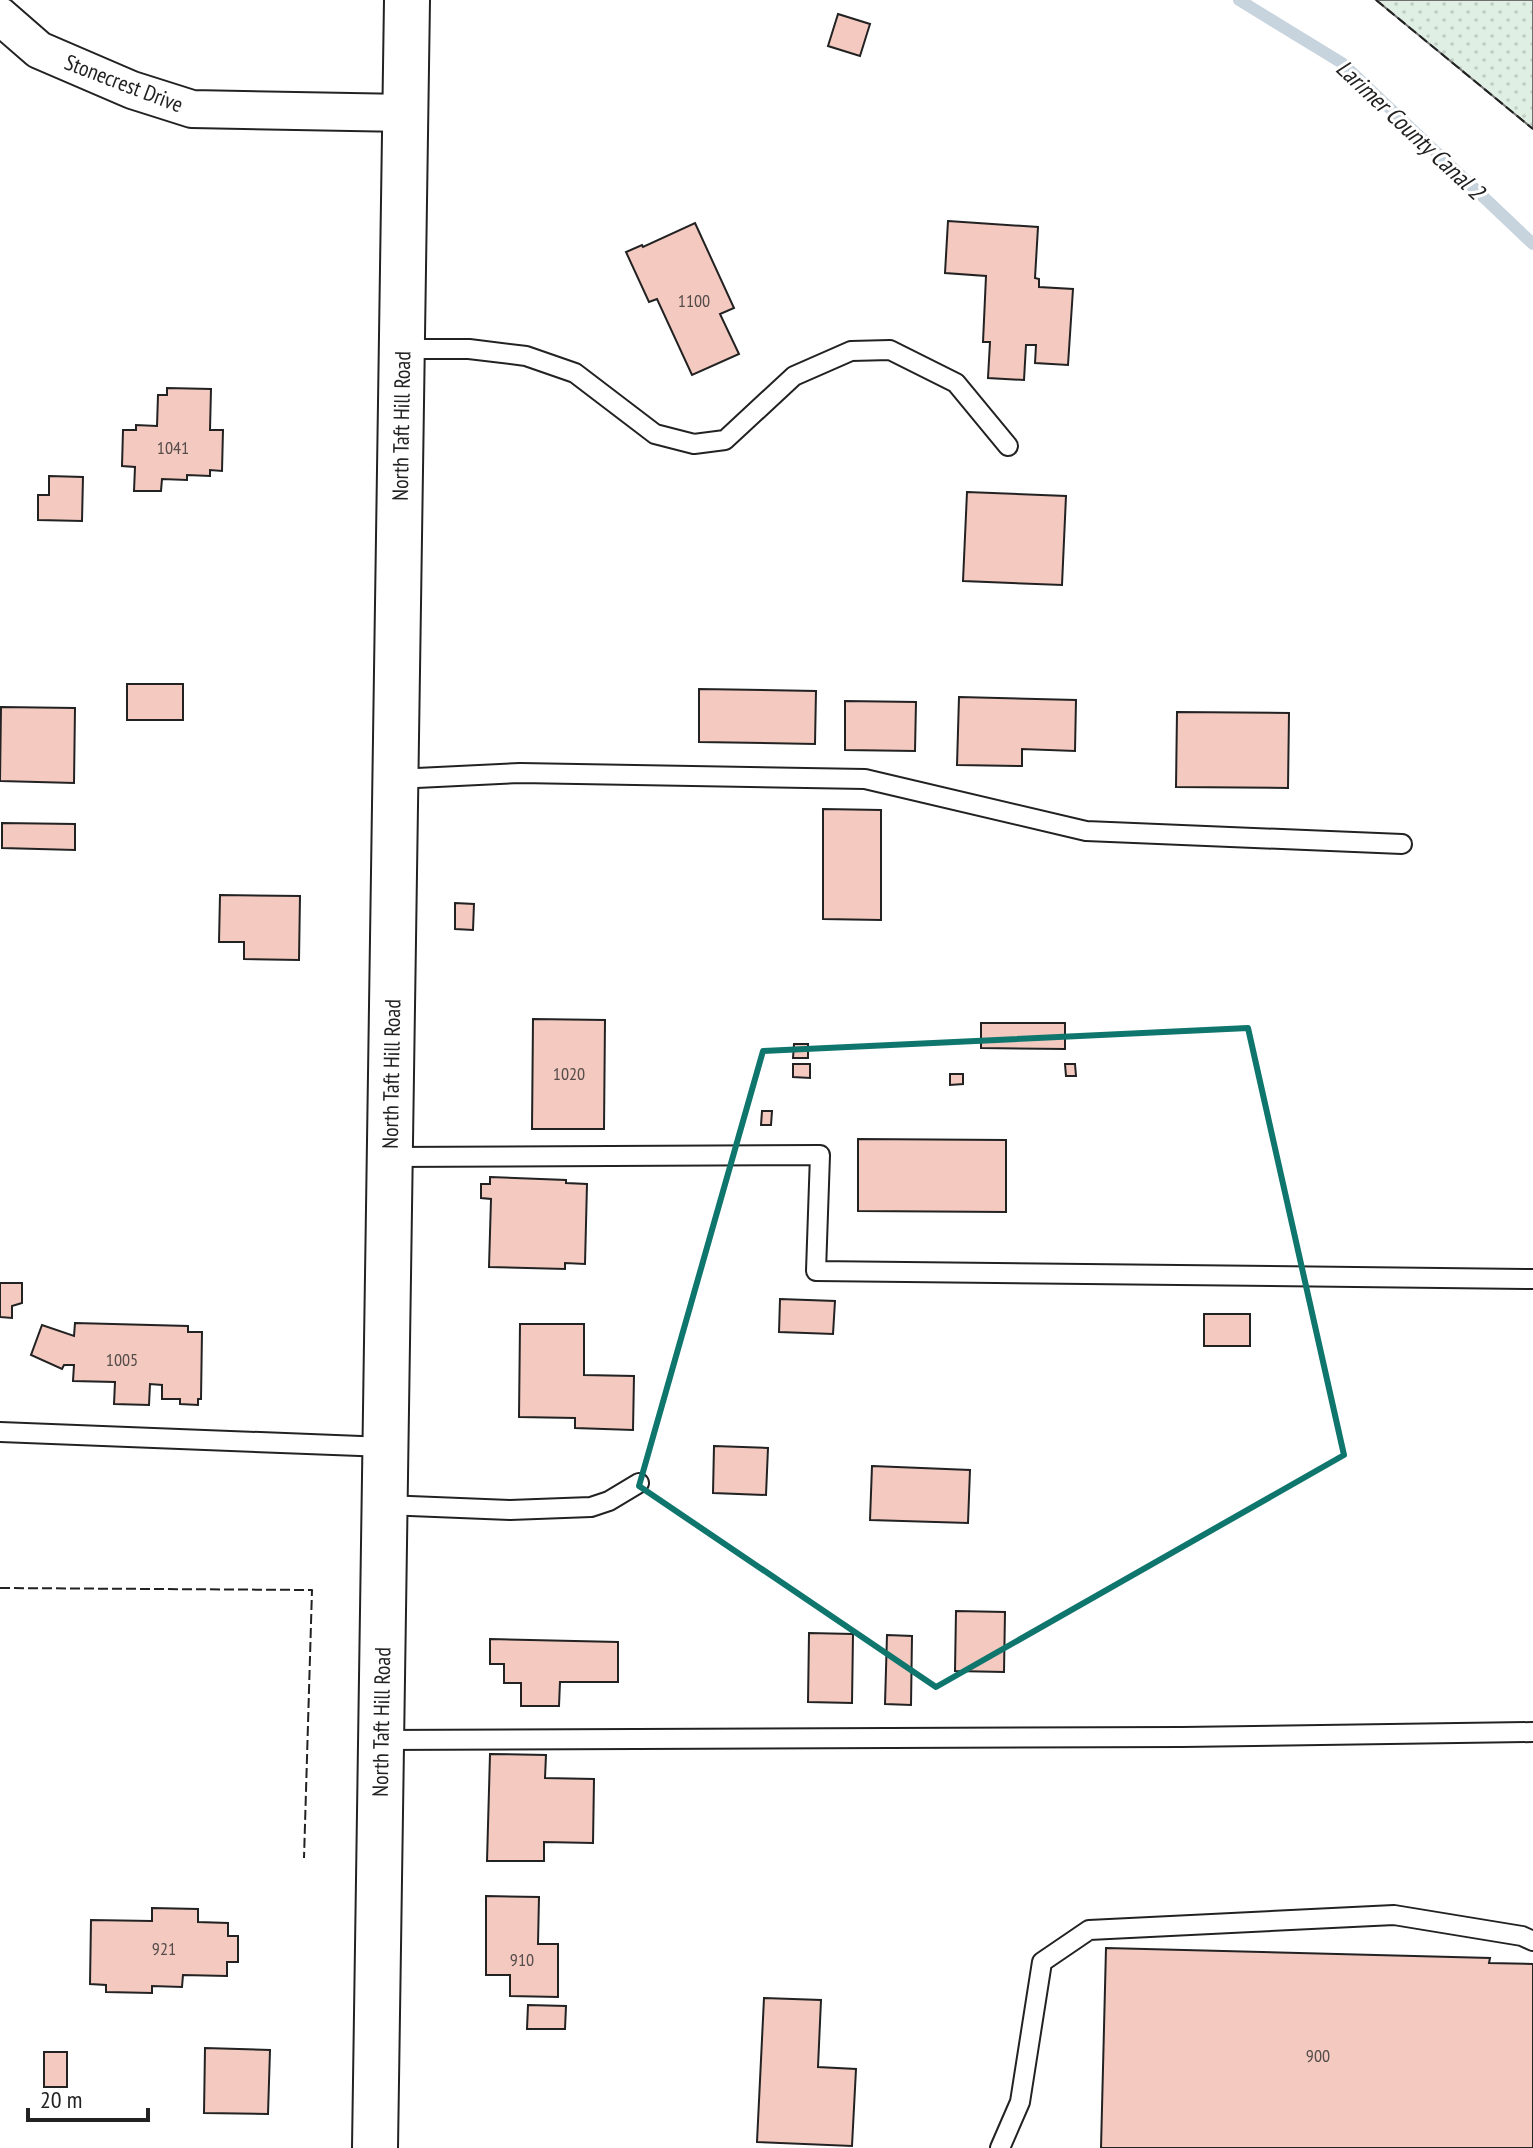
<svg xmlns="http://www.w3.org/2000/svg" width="1533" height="2148" font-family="'PT Sans Narrow',sans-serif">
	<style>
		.grass { fill: url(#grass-dots); stroke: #6f6f6f; stroke-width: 2 }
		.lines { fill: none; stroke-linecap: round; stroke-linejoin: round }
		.stream { stroke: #c7d3dd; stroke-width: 12 }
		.building { fill: #f3c9c0; stroke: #222; stroke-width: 2 }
		.lane-casing { stroke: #222; stroke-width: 22 }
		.street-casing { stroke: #222; stroke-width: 40 }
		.secondary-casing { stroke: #222; stroke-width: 48 }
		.lane { stroke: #fff; stroke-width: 18 }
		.street { stroke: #fff; stroke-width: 36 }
		.secondary { stroke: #fff; stroke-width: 44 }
		.fence { stroke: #222; stroke-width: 2; stroke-dasharray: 10 4; stroke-linecap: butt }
		.marked { fill: none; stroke: #0f766e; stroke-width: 6; stroke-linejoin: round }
		.labels { text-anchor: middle; stroke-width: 6; stroke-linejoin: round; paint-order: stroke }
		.number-label { font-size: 18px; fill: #564c4a }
		.street-label { font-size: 22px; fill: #222; stroke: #fff }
		.water-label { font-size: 24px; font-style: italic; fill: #222; stroke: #fff }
	</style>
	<defs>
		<pattern id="grass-dots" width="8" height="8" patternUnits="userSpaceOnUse" patternTransform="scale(2)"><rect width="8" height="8" fill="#e0efe3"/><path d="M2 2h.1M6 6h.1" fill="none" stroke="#c0cdc2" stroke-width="1.8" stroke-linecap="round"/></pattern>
	</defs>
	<rect width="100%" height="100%" fill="#fff"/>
	<polygon class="grass" points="1376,0 1533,0 1533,129"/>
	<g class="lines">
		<polyline class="stream" points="1239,0 1342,63 1533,244"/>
	</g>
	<g class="building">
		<polygon points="838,14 870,24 860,56 828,46"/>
		<polygon points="948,221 1038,227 1035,278 1039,279 1039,287 1073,289 1068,365 1035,363 1036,345 1026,345 1024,380 988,378 990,342 983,342 986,276 945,273"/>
		<polygon points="695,223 734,308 720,314 739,354 692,375 657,299 649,302 626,252 642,245 643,247"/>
		<polygon points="167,388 211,389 210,430 223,430 222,471 210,470 210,476 187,475 187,480 162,479 161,491 134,491 135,467 122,466 123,430 136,430 136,425 157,426 158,395 167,395"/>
		<polygon points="49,476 83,477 82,521 38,520 38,495 49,495"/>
		<polygon points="967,492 1066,496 1062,585 963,581"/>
		<rect x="127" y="684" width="56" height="36"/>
		<polygon points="699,689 816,691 815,744 699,742"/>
		<polygon points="959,697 1076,700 1075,751 1022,749 1022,766 957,765"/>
		<polygon points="845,701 916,702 915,751 845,750"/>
		<polygon points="1,707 75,708 74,783 0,781"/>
		<polygon points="1177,712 1289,713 1288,788 1176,787"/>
		<polygon points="823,809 881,810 881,920 823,919"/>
		<polygon points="2,823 75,824 75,850 2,848"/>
		<polygon points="220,895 300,896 299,960 244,959 244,942 219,942"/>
		<polygon points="455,903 474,904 473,930 455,929"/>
		<polygon points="533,1019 605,1020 604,1129 532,1129"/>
		<polygon points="981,1023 1065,1023 1065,1049 981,1048"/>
		<polygon points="794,1044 808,1044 808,1058 793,1058"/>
		<polygon points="793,1064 810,1064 810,1078 793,1077"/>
		<polygon points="1065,1064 1075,1064 1076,1076 1066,1076"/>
		<polygon points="950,1074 963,1074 963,1084 950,1085"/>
		<polygon points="762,1111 772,1111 771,1125 761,1125"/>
		<polygon points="858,1139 1006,1140 1006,1212 858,1211"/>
		<polygon points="490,1177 566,1180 566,1183 587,1184 585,1264 565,1263 565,1269 489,1267 491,1199 481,1198 481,1184 490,1184"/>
		<polygon points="0,1283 22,1283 22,1303 12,1306 12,1318 0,1317"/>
		<polygon points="780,1299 835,1301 833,1334 779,1332"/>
		<rect x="1204" y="1314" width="46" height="32"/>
		<polygon points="75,1323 188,1326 188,1332 202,1332 201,1399 198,1399 198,1405 180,1404 180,1399 162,1399 162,1385 150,1384 149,1405 114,1404 115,1382 73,1381 74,1365 64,1365 62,1369 31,1355 42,1325 74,1336"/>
		<polygon points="520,1324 584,1324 584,1375 634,1376 633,1430 575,1428 575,1418 519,1417"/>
		<polygon points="714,1446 768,1448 766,1495 713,1493"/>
		<polygon points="872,1466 970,1470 968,1523 870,1520"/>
		<polygon points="956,1611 1005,1612 1004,1672 955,1671"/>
		<polygon points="809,1633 853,1634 852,1703 808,1702"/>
		<polygon points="887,1635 912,1636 911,1705 885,1704"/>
		<polygon points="490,1639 618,1642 618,1682 560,1682 559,1706 521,1706 521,1683 504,1683 504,1664 490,1664"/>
		<polygon points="490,1754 546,1755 545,1778 594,1779 593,1843 544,1842 544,1861 487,1861"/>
		<polygon points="486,1896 539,1897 538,1944 558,1944 558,1997 510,1996 510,1975 486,1975"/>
		<polygon points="152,1908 198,1909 198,1922 228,1923 228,1936 238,1936 238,1962 227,1962 227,1976 183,1975 182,1987 152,1986 152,1993 106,1992 106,1985 90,1984 91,1920 152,1921"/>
		<polygon points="1106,1948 1490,1958 1489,1963 1533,1964 1533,2148 1101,2148"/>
		<polygon points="764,1998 821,2000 818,2067 856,2069 852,2146 757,2142"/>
		<polygon points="528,2005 566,2006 565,2029 527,2029"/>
		<polygon points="205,2048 270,2050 268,2114 204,2113"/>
		<rect x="44" y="2052" width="23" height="35"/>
	</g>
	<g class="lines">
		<defs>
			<g id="lane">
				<polyline points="402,349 469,349 526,356 575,373 655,434 694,444 725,440 794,376 851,351 890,350 956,383 1008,446"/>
				<polyline points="396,779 520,773 865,779 1086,831 1402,844"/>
				<polyline points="390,1157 820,1155 816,1271 1533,1279"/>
				<polyline points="0,1432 386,1447"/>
				<polyline points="385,1505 510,1510 591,1507 609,1501 639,1483"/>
				<polyline points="381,1740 1182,1737 1533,1732"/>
				<polyline points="1000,2148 1020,2102 1042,1962 1089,1930 1394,1915 1522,1936 1533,1941"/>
			</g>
			<polyline id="street" points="0,16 39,50 132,90 192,109 406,113"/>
			<polyline id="secondary" points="375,2148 407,0"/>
		</defs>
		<use href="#lane" class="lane-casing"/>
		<use href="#street" class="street-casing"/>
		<use href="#secondary" class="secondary-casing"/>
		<use href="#lane" class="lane"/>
		<use href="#street" class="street"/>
		<use href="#secondary" class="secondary"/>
		<g class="fence">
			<polyline points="1376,0 1533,129"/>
			<polyline points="0,1588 312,1590 304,1858"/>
		</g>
	</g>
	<path class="marked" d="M 1248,1028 L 1344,1455 L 936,1687 L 639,1486 L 763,1051 Z"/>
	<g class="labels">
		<g class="number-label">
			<text x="694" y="307">1100</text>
			<text x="173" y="454">1041</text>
			<text x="569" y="1080">1020</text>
			<text x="122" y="1366">1005</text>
			<text x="164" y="1955">921</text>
			<text x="522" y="1966">910</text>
			<text x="1318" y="2062">900</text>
		</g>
		<g class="street-label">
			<text transform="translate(124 83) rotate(21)" y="8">Stonecrest Drive</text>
			<text transform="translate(401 426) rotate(-89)" y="8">North Taft Hill Road</text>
			<text transform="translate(391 1074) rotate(-89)" y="8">North Taft Hill Road</text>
			<text transform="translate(381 1722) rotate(-89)" y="8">North Taft Hill Road</text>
		</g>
		<g class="water-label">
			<text transform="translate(1410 130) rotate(43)" y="8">Larimer County Canal 2</text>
		</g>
	</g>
	<path d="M28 2108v12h120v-12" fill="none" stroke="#222222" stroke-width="4"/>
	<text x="40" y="2108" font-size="24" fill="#222222" stroke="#ffffff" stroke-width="6" paint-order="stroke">20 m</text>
</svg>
